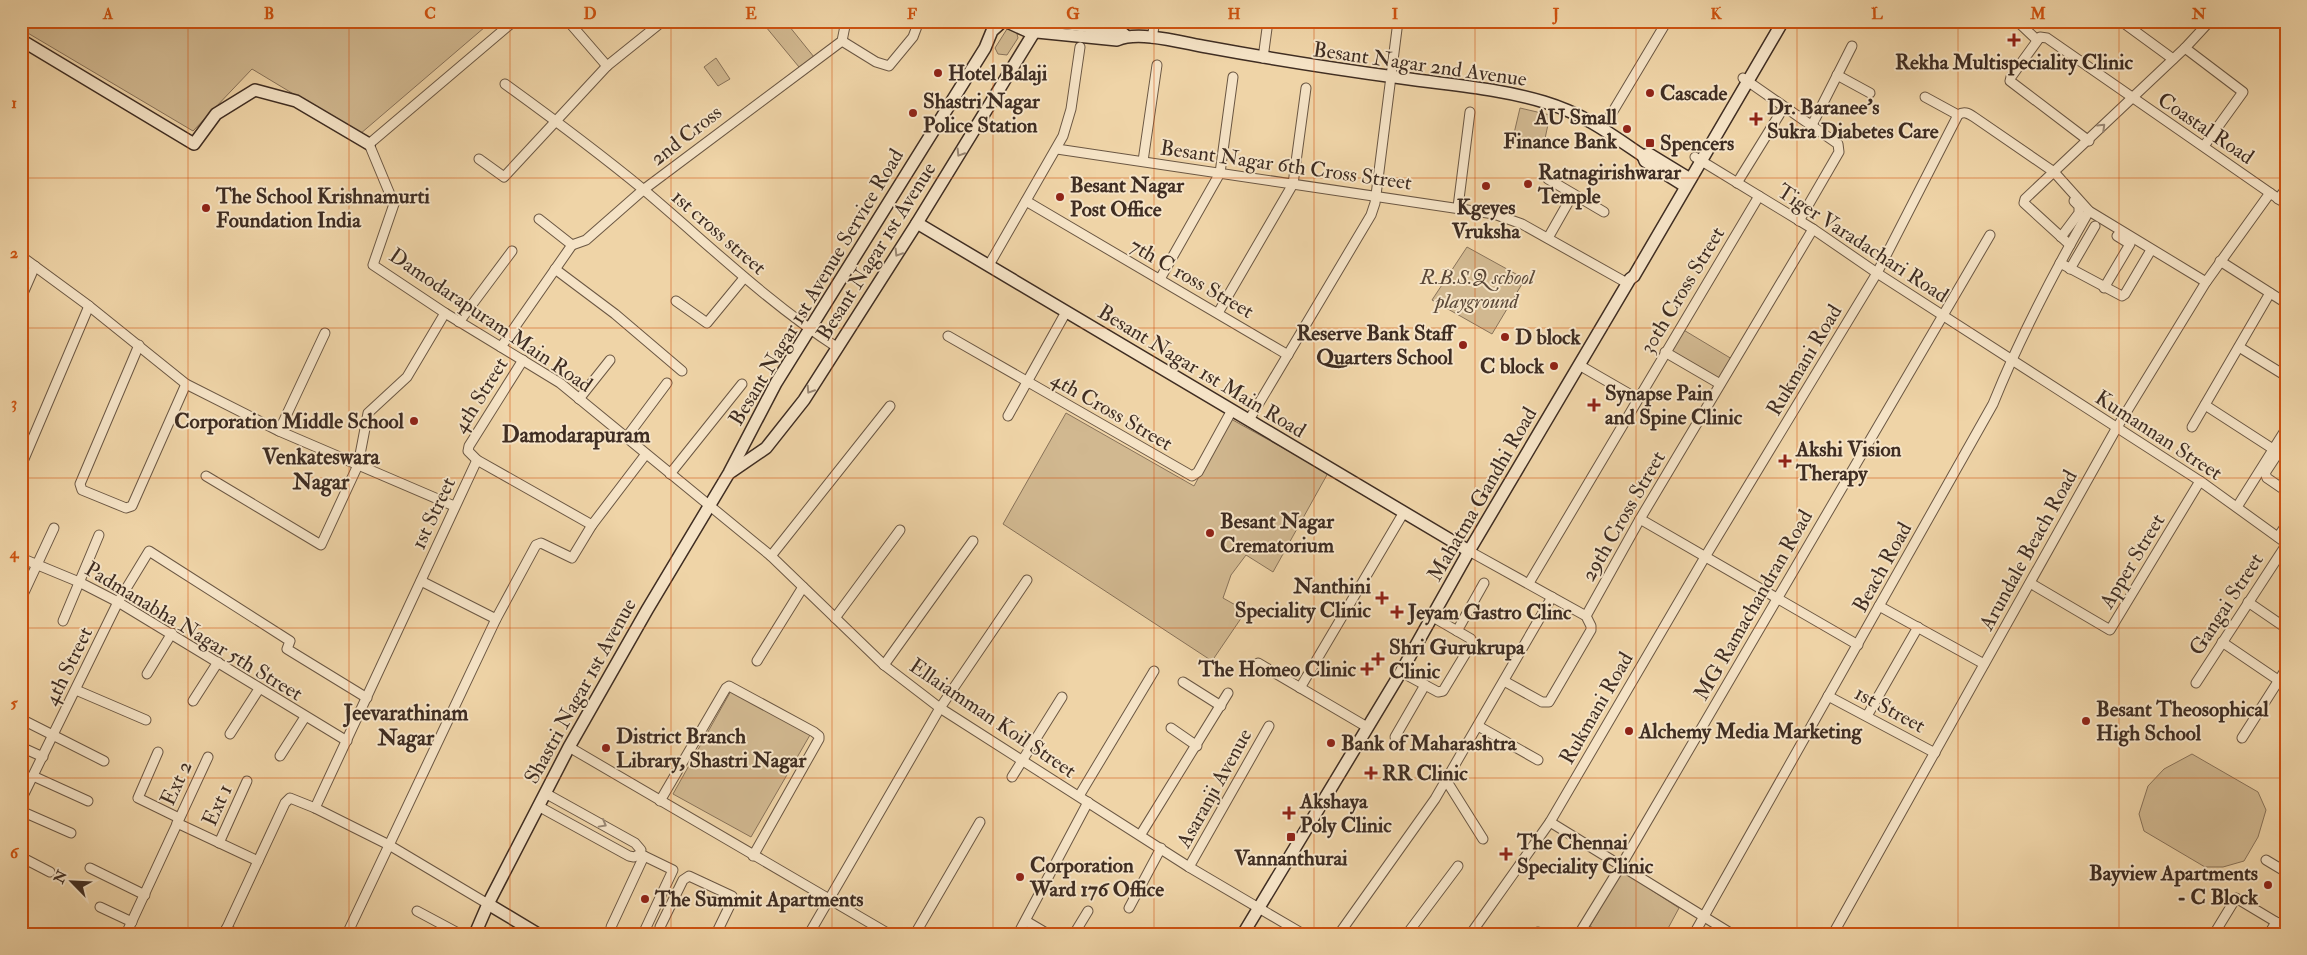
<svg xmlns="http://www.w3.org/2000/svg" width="2307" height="955" font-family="'IM FELL Double Pica',serif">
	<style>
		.green { fill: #d1b890; stroke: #887259 }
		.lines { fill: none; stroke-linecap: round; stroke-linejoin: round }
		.street-casing { stroke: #6b5743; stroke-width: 11 }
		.secondary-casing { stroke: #3f2d22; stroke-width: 14 }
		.street { stroke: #f5e3c6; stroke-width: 9 }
		.secondary { stroke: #f5e3c6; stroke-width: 11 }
		.oneway { stroke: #9a8874 }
		.grid { fill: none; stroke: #cf520f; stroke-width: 1; stroke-opacity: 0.55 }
		.poi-dot { fill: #8f2418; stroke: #f5e3c6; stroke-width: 2 }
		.labels { text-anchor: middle; stroke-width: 4; stroke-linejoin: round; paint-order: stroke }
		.poi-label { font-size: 21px; font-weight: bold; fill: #3f2d22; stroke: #f5e3c6; text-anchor: start }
		.street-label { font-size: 21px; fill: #3f2d22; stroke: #f5e3c6 }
		.park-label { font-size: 21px; font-style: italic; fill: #5c4938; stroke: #f5e3c6 }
		.neighbourhood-label { font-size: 22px; font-weight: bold; fill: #3f2d22; stroke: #f5e3c6 }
		.neatline { fill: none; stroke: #cf520f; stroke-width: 2 }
		.grid-label { font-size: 16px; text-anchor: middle; font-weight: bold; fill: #cf520f }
	</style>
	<rect width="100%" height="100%" fill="#efd4a7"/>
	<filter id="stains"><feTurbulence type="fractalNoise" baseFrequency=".004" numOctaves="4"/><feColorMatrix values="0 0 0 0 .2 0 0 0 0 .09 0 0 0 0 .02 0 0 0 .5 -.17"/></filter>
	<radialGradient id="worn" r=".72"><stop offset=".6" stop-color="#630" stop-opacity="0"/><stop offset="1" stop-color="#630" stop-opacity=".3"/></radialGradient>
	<g class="green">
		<polygon points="21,21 492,21 360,134 252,69 193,131 21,29"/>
		<polygon points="761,21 785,21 814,57 799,67"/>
		<polygon points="1007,29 1016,30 1018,38 1007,55 998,54 995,48"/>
		<polygon points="716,58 730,79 718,86 704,67"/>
		<polygon points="1520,108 1550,115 1543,148 1512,142"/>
		<polygon points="1467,247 1525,279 1492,334 1432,300"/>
		<polygon points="1682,329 1732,359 1718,382 1668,353"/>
		<polygon points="1066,413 1194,486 1231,419 1328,473 1273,572 1246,555 1231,575 1223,598 1246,611 1212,661 1003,524"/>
		<polygon points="732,689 810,735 751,837 673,794"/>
		<polygon points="2192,754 2258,792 2266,810 2258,837 2244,861 2223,867 2205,867 2144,831 2139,814 2148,786 2164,769"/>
		<polygon points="1622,871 1679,908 1665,934 1602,934 1590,926"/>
	</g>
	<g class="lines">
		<defs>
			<g id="street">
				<polyline points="514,21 369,144 394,204 373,265 445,313 560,383 771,556 884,665 940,708 1189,867 1303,934"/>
				<polyline points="568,21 607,66"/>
				<polyline points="1247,21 1247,23"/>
				<polyline points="2017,21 2037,40"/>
				<polyline points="2121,21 2173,59"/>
				<polyline points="1152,38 1155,21"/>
				<polyline points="842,41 876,62 889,66 913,37 919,21"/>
				<polyline points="2185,48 2243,92 2204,146"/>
				<polyline points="1263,58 1268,21"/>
				<polyline points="1837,75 1870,93"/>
				<polyline points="1743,78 1838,144 1839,152 1799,221"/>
				<path d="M 505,84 C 552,118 599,153 644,190 C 708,244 767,302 838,348"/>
				<polyline points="1925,97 1958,115"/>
				<polyline points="1812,125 1852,46"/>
				<polyline points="1603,128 1667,21"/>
				<polyline points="2089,141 2010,81 2011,77 2040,37 2047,38 2286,204"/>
				<polyline points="1057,149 1494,214 1522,224 1627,283"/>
				<polyline points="1695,157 1813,229 1877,273 2200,481 2286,543"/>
				<polyline points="479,159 504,177 607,66 663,21"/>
				<polyline points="1143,161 1157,65"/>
				<polyline points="1548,179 1604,212"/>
				<polyline points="1737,183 1784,107"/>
				<polyline points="2278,199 2286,189"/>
				<polyline points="1026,201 1288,355"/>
				<polyline points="1458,207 1470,112"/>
				<polyline points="539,219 572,245 586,240 643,190 842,41 846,21"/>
				<polyline points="2061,237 2079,213 2079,206 2074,201"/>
				<polyline points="1548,238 1573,194"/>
				<polyline points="2070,245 2024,203 2025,199 2185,48 2210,21"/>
				<polyline points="21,256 89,306 186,384 279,431 454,506"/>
				<polyline points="2220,261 2286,303"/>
				<polyline points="2060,263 2122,296 2125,294 2151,250"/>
				<polyline points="989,265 1063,136 1071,109 1080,47"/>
				<polyline points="555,269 615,314 682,371"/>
				<polyline points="2070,269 2095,226"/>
				<polyline points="1160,279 1220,173 1233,77"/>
				<polyline points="2104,288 2130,244 2117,236"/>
				<polyline points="21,298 35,266"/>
				<polyline points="676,301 707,323 744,278"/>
				<polyline points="1218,313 1293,184 1306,88"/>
				<polyline points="459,322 512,251"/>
				<polyline points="948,336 1192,476 1198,472 1232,410"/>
				<polyline points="139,345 80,484 82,490 126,508 132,506 186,384"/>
				<polyline points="501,347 572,245"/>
				<polyline points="2239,347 2286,376"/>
				<polyline points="1665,352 1720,384"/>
				<polyline points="523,360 469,446 468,451 477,460 592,525"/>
				<polyline points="1579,365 1638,399"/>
				<polyline points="579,399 610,360"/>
				<polyline points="2205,405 2273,449"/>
				<polyline points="1008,416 1066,312"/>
				<polyline points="1249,420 1371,215 1375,203 1398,21"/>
				<polyline points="2192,427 2270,293"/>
				<polyline points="279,431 325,333"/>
				<polyline points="626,438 667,383"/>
				<polyline points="2286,441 2265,473 2267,478 2286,491"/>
				<polyline points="21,460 24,459 89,306"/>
				<polyline points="670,474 742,384"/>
				<polyline points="206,476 321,545 358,465 368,413 407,377 445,313"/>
				<polyline points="2237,507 2286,429"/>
				<polyline points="1640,519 1858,645"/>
				<polyline points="2278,537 2286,525"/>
				<polyline points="1469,551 1586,616 1591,626 1591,630 1549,702 1542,702 1504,681"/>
				<polyline points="771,556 890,406"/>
				<polyline points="21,558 79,582 118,602 347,741"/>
				<polyline points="421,581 496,619"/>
				<polyline points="1529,583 1759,196"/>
				<polyline points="2030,583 2110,630 2200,481"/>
				<polyline points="21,599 54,528"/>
				<polyline points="2248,602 2286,628"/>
				<polyline points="1879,606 1984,664"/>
				<polyline points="1586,616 1640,519 1813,229"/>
				<polyline points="835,618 900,530"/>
				<polyline points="63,621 99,535"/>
				<polyline points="1457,631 1484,583"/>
				<polyline points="2222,642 2278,680"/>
				<polyline points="757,661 803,587"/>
				<polyline points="1258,663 1367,727"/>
				<polyline points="884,665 973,541"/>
				<polyline points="1401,672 1438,692 1443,691 1472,643 1471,639 1433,617"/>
				<polyline points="147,674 172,633"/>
				<polyline points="1183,682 1221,706"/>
				<polyline points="2196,683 2286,545"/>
				<polyline points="1300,688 1404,512"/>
				<polyline points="76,690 146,720"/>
				<polyline points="1828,696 1935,753"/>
				<polyline points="193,701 218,662"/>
				<polyline points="1867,716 1918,627"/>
				<polyline points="21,719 104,761"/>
				<polyline points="1478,726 1538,760"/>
				<polyline points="1171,728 1197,746"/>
				<polyline points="230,734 259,689"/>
				<polyline points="1395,737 1425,685"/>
				<polyline points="2242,738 2286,669"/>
				<polyline points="21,747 43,757"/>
				<polyline points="569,747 889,934"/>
				<polyline points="158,752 138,798 179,818"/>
				<polyline points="280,756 305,717"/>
				<polyline points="33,776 88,801"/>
				<polyline points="1012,777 1062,697"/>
				<polyline points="1446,780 1483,839"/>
				<polyline points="545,793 635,843 641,850 640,854"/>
				<polyline points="1079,796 1154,671"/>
				<polyline points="21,800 118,602 149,551 290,641 287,649 367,698"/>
				<polyline points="660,801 726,688 729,686 814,732 819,736 819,739 753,856"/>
				<polyline points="538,806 629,856 634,857 640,854"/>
				<polyline points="315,808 477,460"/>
				<polyline points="21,811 71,833"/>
				<polyline points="1550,822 1732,934"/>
				<polyline points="177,823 258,861"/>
				<polyline points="1141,834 1228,693"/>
				<polyline points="219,843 247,781"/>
				<polyline points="640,854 673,870 643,934"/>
				<polyline points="21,857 50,872"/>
				<polyline points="2266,860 2286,872"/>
				<polyline points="1189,867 1269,726"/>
				<polyline points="90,868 145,895"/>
				<polyline points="100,907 132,922"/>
				<polyline points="1129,908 1161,848"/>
				<polyline points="417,911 460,934"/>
				<polyline points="1026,921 1048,934"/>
				<polyline points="226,929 237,934"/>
				<path d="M 1472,932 L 1550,822 L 1705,557 L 1877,273 L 1958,115 C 1964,111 1968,113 1974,117 L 2054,172 L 2089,211 L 2206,282"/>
				<polyline points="126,934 208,757"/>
				<polyline points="224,934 285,803 290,798 315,808 389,845 488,904"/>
				<polyline points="347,934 496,619 536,545 541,543 572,558 592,525 646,454"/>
				<polyline points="615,934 611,927 644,856"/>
				<polyline points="663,934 660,930 660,927 683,880 689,876 732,896 731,903 716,934"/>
				<polyline points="809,934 940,708 1027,580"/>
				<polyline points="915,934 980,822"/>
				<polyline points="1018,934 1088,802"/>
				<polyline points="1074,934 1088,911"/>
				<polyline points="1339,934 1435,799 1552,597"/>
				<polyline points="1407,934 1458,866"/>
				<polyline points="1537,934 1538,932"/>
				<polyline points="1579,934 1622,864 1990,235"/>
				<path d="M 1694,934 L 1993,404 C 2020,337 2053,274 2089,211"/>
				<polyline points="1833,934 2116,429 2206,282 2270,193"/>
				<polyline points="2214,934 2236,898 2286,928"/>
				<polyline points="2269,934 2276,922"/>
			</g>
			<g id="secondary">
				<path d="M 1005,21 L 1027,31 L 1117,40 C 1139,30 1183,43 1207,47 C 1272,59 1336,69 1402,78 C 1449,85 1498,88 1544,102 C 1584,114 1609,133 1643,156 L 1649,154 L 1690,179"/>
				<polyline points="1047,21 1120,31 1126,36"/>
				<polyline points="21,40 194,144 216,114 255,90 296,101 369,144"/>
				<polyline points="1643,156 1645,161 1685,186"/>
				<polyline points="917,223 1469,551"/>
				<polyline points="731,472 766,448 804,400 917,223 1041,21"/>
				<polyline points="488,904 538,934"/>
				<polyline points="475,934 488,904 569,747 647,610 729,473 776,383 985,48 992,31 1003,21"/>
				<polyline points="1243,934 1401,672 1469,551 1630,279 1634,276 1783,21"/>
			</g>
		</defs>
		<use href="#street" class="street-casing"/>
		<use href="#secondary" class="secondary-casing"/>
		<use href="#street" class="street"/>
		<use href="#secondary" class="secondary"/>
	</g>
	<defs><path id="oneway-chevron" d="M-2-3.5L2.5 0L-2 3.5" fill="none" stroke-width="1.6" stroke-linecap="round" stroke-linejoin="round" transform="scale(1.25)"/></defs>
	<g class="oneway">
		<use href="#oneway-chevron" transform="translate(2102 127) rotate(-44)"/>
		<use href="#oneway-chevron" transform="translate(960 153) rotate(122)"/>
		<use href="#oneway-chevron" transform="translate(898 253) rotate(122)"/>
		<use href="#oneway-chevron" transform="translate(810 390) rotate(123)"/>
		<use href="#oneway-chevron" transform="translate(603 824) rotate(29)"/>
	</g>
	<path class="grid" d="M 188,21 L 188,934M 349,21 L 349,934M 510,21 L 510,934M 671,21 L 671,934M 832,21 L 832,934M 993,21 L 993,934M 1154,21 L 1154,934M 1314,21 L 1314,934M 1475,21 L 1475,934M 1636,21 L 1636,934M 1797,21 L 1797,934M 1958,21 L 1958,934M 2119,21 L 2119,934M 21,178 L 2286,178M 21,328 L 2286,328M 21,478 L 2286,478M 21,628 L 2286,628M 21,778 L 2286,778"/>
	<g class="poi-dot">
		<path d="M2011.5 32.5h5v5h5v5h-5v5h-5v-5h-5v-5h5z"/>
		<circle cx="938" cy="73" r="5"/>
		<circle cx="1650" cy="93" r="5"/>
		<circle cx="913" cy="113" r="5"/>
		<path d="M1753.5 111.5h5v5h5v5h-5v5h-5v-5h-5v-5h5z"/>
		<circle cx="1627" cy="129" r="5"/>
		<rect x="1645" y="138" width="10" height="10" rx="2.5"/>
		<circle cx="1528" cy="184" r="5"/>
		<circle cx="1486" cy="186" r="5"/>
		<circle cx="1060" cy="197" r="5"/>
		<circle cx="206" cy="208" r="5"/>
		<circle cx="1505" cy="337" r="5"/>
		<circle cx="1463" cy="345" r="5"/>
		<circle cx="1554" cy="366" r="5"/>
		<path d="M1591.5 397.5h5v5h5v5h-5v5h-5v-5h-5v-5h5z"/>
		<circle cx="414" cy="421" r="5"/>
		<path d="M1782.5 453.5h5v5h5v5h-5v5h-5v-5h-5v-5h5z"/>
		<circle cx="1210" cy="533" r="5"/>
		<path d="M1379.5 590.5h5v5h5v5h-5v5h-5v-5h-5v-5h5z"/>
		<path d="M1394.5 604.5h5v5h5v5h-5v5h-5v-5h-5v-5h5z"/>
		<path d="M1375.5 651.5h5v5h5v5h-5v5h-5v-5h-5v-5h5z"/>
		<path d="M1364.5 661.5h5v5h5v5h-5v5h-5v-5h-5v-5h5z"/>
		<circle cx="2086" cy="721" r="5"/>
		<circle cx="1629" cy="731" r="5"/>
		<circle cx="1331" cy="743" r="5"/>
		<circle cx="606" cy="748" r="5"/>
		<path d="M1368.5 765.5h5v5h5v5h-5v5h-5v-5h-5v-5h5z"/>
		<path d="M1286.5 805.5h5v5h5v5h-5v5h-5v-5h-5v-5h5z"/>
		<rect x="1286" y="832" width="10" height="10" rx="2.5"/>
		<path d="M1503.5 846.5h5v5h5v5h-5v5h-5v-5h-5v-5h5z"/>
		<circle cx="1020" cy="877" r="5"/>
		<circle cx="2268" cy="885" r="5"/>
		<circle cx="645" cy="899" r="5"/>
	</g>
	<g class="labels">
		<g class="poi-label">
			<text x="2014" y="69" text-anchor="middle">Rekha Multispeciality Clinic</text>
			<text x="948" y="80">Hotel Balaji</text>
			<text x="1660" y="100">Cascade</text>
			<text x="923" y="108">Shastri Nagar<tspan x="923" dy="24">Police Station</tspan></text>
			<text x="1767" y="114">Dr. Baranee's<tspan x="1767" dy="24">Sukra Diabetes Care</tspan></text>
			<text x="1617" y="124" text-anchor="end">AU Small<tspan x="1617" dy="24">Finance Bank</tspan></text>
			<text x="1660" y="150">Spencers</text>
			<text x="1538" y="179">Ratnagirishwarar<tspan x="1538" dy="24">Temple</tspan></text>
			<text x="1070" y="192">Besant Nagar<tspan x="1070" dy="24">Post Office</tspan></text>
			<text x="216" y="203">The School Krishnamurti<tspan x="216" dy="24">Foundation India</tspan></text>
			<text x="1486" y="214" text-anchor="middle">Kgeyes<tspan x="1486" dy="24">Vruksha</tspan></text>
			<text x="1453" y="340" text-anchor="end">Reserve Bank Staff<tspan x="1453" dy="24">Quarters School</tspan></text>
			<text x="1515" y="344">D block</text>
			<text x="1544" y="373" text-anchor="end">C block</text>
			<text x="1605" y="400">Synapse Pain<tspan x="1605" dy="24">and Spine Clinic</tspan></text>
			<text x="404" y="428" text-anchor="end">Corporation Middle School</text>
			<text x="1796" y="456">Akshi Vision<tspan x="1796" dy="24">Therapy</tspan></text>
			<text x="1220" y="528">Besant Nagar<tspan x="1220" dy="24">Crematorium</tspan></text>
			<text x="1371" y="593" text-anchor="end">Nanthini<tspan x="1371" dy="24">Speciality Clinic</tspan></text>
			<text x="1408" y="619">Jeyam Gastro Clinc</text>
			<text x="1389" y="654">Shri Gurukrupa<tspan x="1389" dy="24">Clinic</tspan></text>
			<text x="1356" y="676" text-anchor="end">The Homeo Clinic</text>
			<text x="2096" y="716">Besant Theosophical<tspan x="2096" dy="24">High School</tspan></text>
			<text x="1639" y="738">Alchemy Media Marketing</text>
			<text x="616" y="743">District Branch<tspan x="616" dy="24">Library, Shastri Nagar</tspan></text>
			<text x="1341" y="750">Bank of Maharashtra</text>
			<text x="1382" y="780">RR Clinic</text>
			<text x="1300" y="808">Akshaya<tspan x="1300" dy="24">Poly Clinic</tspan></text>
			<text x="1517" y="849">The Chennai<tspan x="1517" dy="24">Speciality Clinic</tspan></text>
			<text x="1291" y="865" text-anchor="middle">Vannanthurai</text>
			<text x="1030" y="872">Corporation<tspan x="1030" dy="24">Ward 176 Office</tspan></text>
			<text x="2258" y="880" text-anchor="end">Bayview Apartments<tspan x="2258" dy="24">- C Block</tspan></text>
			<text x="655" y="906">The Summit Apartments</text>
		</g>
		<g class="street-label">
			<text transform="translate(1420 64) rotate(8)" y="7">Besant Nagar 2nd Avenue</text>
			<text transform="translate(2206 128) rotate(34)" y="7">Coastal Road</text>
			<text transform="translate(686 135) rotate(-38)" y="7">2nd Cross</text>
			<text transform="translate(1286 165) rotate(8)" y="7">Besant Nagar 6th Cross Street</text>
			<text transform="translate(719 232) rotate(41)" y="7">1st cross street</text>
			<text transform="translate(1863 243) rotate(33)" y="7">Tiger Varadachari Road</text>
			<text transform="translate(876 251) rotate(-58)" y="7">Besant Nagar 1st Avenue</text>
			<text transform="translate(1192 278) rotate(30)" y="7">7th C ross Street</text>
			<text transform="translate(816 287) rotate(-59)" y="7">Besant Nagar 1st Avenue Service Road</text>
			<text transform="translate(1682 290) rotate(-59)" y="7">30th Cross Street</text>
			<text transform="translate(491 320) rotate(34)" y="7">Damodarapuram Main Road</text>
			<text transform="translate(1804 360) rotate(-59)" y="7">Rukmani Road</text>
			<text transform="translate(1202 371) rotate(31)" y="7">Besant Nagar 1st Main Road</text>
			<text transform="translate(480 395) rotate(-58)" y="7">4th Street</text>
			<text transform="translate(1112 411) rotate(30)" y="7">4th Cross Street</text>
			<text transform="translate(2159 435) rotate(33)" y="7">Kumannan Street</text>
			<text transform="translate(1482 494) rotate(-60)" y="7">Mahatma Gandhi Road</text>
			<text transform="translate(433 513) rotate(-65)" y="7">1st Street</text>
			<text transform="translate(1623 516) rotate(-60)" y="7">29th Cross Street</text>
			<text transform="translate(2028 550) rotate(-61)" y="7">Arundale Beach Road</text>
			<text transform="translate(2132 561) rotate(-59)" y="7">Apper Street</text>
			<text transform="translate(1882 567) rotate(-61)" y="7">Beach Road</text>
			<text transform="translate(2226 604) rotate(-57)" y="7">Gangai Street</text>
			<text transform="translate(1753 605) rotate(-60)" y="7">MG Ramachandran Road</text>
			<text transform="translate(194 631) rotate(31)" y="7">Padmanabha Nagar 5th Street</text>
			<text transform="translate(68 666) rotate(-64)" y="7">4th Street</text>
			<text transform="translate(580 691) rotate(-61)" y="7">Shastri Nagar 1st Avenue</text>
			<text transform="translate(1596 708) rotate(-60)" y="7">Rukmani Road</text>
			<text transform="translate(1890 709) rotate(28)" y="7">1st Street</text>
			<text transform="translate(993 718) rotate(34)" y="7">Ellaiamman Koil Street</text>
			<text transform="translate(176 783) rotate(-65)" y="7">Ext 2</text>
			<text transform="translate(1214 788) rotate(-61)" y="7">Asaranji Avenue</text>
			<text transform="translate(217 805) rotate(-66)" y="7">Ext 1</text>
		</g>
		<g class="park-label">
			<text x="1477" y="284">R.B.S.Q school<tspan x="1477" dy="24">playground</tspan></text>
		</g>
		<g class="neighbourhood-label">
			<text x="576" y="442">Damodarapuram</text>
			<text x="321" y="464">Venkateswara<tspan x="321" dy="25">Nagar</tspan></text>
			<text x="406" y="720">Jeevarathinam<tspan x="406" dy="25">Nagar</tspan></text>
		</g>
	</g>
	<rect width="2307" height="955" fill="none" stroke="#efd4a7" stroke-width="55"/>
	<g transform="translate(72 882) rotate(294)" stroke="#f5e3c6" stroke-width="4" paint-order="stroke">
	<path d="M0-4L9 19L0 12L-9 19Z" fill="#3f2d22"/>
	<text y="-8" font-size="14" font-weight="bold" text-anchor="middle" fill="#3f2d22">N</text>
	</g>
	<rect x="28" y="28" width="2252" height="900" class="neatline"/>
	<g class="grid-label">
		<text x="108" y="19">A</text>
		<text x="269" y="19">B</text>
		<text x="430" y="19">C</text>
		<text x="590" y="19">D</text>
		<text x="751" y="19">E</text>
		<text x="912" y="19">F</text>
		<text x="1073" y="19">G</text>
		<text x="1234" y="19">H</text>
		<text x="1395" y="19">I</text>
		<text x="1556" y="19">J</text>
		<text x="1716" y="19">K</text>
		<text x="1877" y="19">L</text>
		<text x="2038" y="19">M</text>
		<text x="2199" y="19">N</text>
		<text x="14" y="108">1</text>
		<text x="14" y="258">2</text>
		<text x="14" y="408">3</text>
		<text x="14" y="558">4</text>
		<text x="14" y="708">5</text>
		<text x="14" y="858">6</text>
	</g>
	<rect width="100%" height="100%" filter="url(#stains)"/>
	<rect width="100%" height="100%" fill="url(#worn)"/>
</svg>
